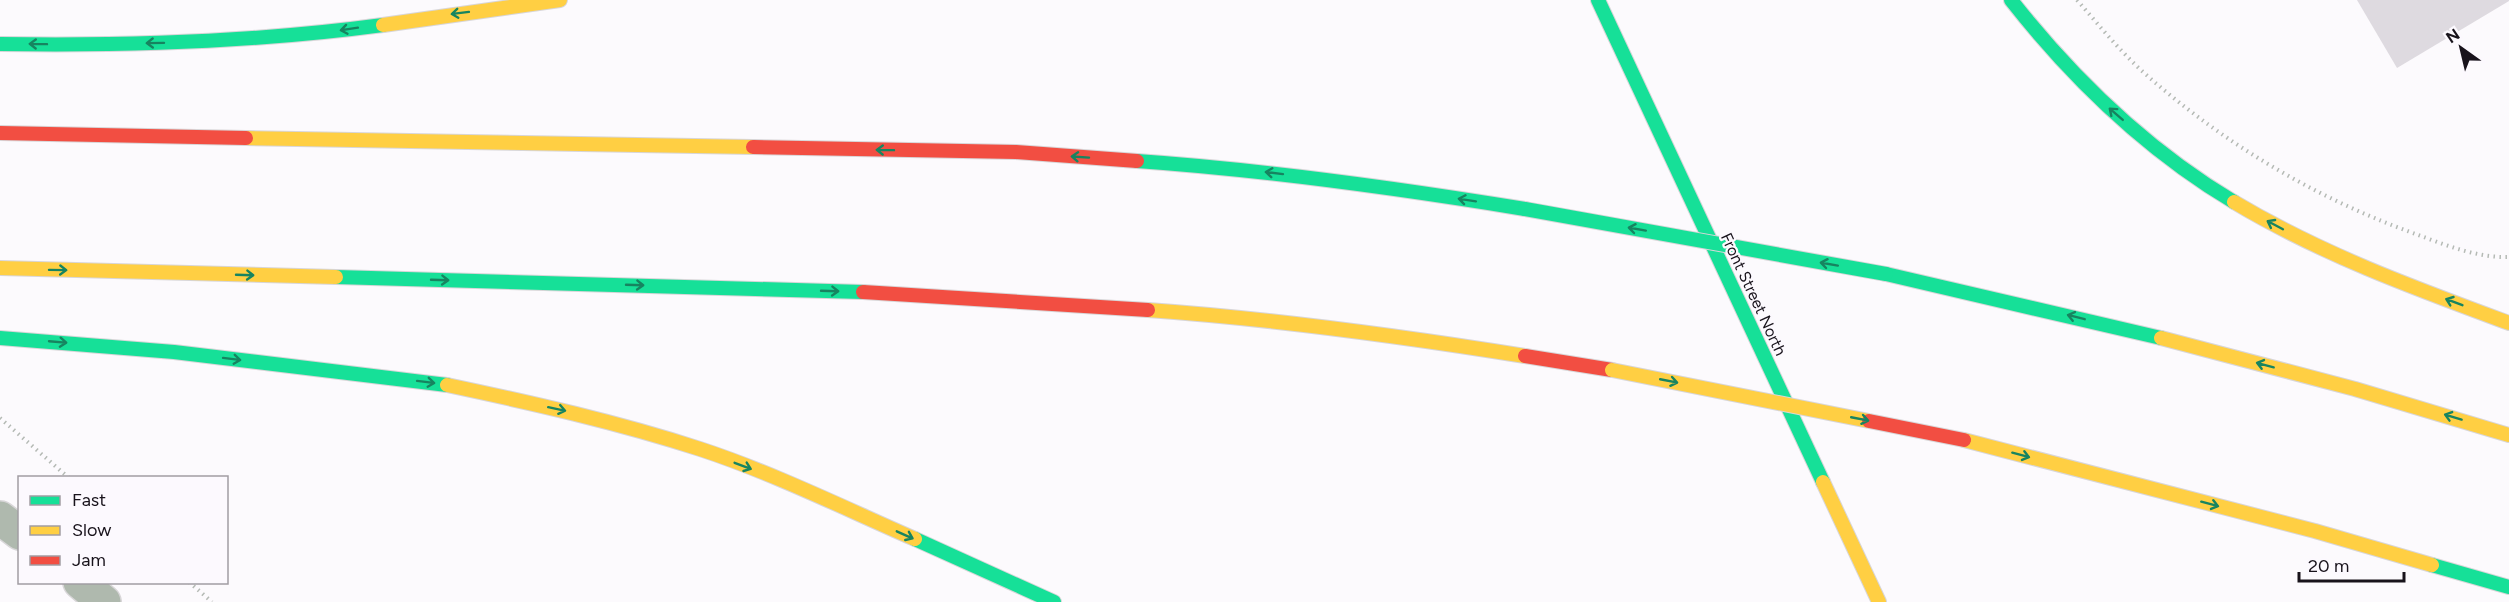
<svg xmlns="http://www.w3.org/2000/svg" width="2509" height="602" font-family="Figtree,sans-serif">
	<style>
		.building { fill: #dedae0 }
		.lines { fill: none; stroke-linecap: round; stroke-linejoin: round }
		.street-casing { stroke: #d8d6d8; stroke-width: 36 }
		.fast-casing { stroke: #d8d6d8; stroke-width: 16 }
		.slow-casing { stroke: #d8d6d8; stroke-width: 16 }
		.jam-casing { stroke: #d8d6d8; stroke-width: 16 }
		.path { stroke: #b5bab5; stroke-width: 4; stroke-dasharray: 1.5 4.5; stroke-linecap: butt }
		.street { stroke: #afb9ae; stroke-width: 33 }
		.fast { stroke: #16e098; stroke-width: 14 }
		.slow { stroke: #ffcf43; stroke-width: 14 }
		.jam { stroke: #f24e42; stroke-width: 14 }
		.fast-bridge-casing { stroke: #d8d6d8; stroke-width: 16; stroke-linecap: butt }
		.slow-bridge-casing { stroke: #d8d6d8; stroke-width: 16; stroke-linecap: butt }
		.jam-bridge-casing { stroke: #d8d6d8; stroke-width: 16; stroke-linecap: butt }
		.fast-bridge { stroke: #16e098; stroke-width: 14 }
		.slow-bridge { stroke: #ffcf43; stroke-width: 14 }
		.jam-bridge { stroke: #f24e42; stroke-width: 14 }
		.oneway { stroke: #178460 }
		.labels { text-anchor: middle; stroke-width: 4.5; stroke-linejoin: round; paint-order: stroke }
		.street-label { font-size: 16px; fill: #18131b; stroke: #fcf9fe }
	</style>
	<rect width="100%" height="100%" fill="#fcfafd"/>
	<polygon class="building" points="2357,0 2509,0 2509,1 2397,68"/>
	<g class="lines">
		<defs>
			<g id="street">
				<polyline points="0,518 20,533"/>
				<polyline points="80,582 104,602"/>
			</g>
			<g id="fast">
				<polyline points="1598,0 1823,482"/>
				<path d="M 2011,0 C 2074,80 2147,150 2234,202"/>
				<path d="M 0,44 C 128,46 256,42 383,25"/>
				<path d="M 1137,161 C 1267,170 1396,188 1525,209"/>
				<polyline points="1886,274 2161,338"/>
				<polyline points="336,277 863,292"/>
				<polyline points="0,338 174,352 447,385"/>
				<polyline points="915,539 1054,602"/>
				<polyline points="2432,565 2509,587"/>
			</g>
			<g id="slow">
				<polyline points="383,25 560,0"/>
				<polyline points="246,138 753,147"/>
				<path d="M 2234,202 C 2321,254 2414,288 2509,323"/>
				<polyline points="0,268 336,277"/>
				<path d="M 1148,310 C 1275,319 1400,336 1525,356"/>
				<polyline points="2161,338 2355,389 2509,435"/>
				<path d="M 447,385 C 532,403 617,422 700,449 C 773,473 844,508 915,539"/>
				<polyline points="1964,440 2315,531 2432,565"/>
				<polyline points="1823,482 1879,602"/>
			</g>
			<g id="jam">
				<polyline points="0,133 246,138"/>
				<polyline points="753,147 1016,152 1137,161"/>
				<polyline points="863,292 1148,310"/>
				<polyline points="1525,356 1612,370"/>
			</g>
		</defs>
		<use href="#street" class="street-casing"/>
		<use href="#fast" class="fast-casing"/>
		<use href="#slow" class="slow-casing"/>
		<use href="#jam" class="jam-casing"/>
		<g class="path">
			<path d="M 2077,0 C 2098,24 2118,49 2142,71 C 2220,141 2313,197 2413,233 C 2443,244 2476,258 2509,257"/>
			<polyline points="0,418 69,478"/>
			<polyline points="189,582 212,602"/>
		</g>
		<use href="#street" class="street"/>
		<use href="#fast" class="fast"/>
		<use href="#slow" class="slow"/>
		<use href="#jam" class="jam"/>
		<defs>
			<polyline id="fast-bridge" points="1525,209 1886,274"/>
			<polyline id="slow-bridge" points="1612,370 1869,421"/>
			<polyline id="jam-bridge" points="1869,421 1964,440"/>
		</defs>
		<use href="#fast-bridge" class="fast-bridge-casing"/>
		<use href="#slow-bridge" class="slow-bridge-casing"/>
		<use href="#jam-bridge" class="jam-bridge-casing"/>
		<use href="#fast-bridge" class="fast-bridge"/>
		<use href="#slow-bridge" class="slow-bridge"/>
		<use href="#jam-bridge" class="jam-bridge"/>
	</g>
	<defs><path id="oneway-shaft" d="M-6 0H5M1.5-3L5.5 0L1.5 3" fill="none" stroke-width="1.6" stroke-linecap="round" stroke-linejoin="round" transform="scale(1.5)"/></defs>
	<g class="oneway">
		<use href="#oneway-shaft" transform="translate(460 13) rotate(173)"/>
		<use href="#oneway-shaft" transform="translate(349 29) rotate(171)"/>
		<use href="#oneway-shaft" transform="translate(155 43) rotate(179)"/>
		<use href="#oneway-shaft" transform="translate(38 44) rotate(-179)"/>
		<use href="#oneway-shaft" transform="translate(2116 114) rotate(-139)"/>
		<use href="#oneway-shaft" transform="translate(885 150) rotate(-179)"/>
		<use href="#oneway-shaft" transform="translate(1080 157) rotate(-176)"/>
		<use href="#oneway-shaft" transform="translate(1274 173) rotate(-173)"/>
		<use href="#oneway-shaft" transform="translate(1467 200) rotate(-171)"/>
		<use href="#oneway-shaft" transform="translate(2275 225) rotate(-152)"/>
		<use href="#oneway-shaft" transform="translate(1637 229) rotate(-170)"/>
		<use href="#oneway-shaft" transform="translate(1829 264) rotate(-170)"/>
		<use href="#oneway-shaft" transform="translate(58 270) rotate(1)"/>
		<use href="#oneway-shaft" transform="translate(245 275) rotate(2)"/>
		<use href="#oneway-shaft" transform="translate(440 280) rotate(2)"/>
		<use href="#oneway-shaft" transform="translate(635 285) rotate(2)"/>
		<use href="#oneway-shaft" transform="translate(830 291) rotate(2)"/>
		<use href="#oneway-shaft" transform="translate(2454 302) rotate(-159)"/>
		<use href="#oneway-shaft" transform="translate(2076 317) rotate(-166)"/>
		<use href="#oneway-shaft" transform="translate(58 342) rotate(5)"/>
		<use href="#oneway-shaft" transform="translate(232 359) rotate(7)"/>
		<use href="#oneway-shaft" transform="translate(2265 365) rotate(-165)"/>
		<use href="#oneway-shaft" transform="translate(1669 381) rotate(11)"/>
		<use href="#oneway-shaft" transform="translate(426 382) rotate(7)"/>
		<use href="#oneway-shaft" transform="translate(557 409) rotate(12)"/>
		<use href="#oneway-shaft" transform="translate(2453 417) rotate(-163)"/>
		<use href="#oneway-shaft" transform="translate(1860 419) rotate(11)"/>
		<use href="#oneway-shaft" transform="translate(2021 455) rotate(15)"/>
		<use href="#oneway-shaft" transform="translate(743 466) rotate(21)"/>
		<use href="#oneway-shaft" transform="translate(2210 504) rotate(15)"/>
		<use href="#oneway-shaft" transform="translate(905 535) rotate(24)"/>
	</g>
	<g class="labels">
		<g class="street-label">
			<text transform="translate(1754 294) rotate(65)" y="6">Front Street North</text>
		</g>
	</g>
	<rect x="18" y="476" width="210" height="108" fill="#fcf9fe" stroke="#a19da3" stroke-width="1.5"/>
	<rect x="30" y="496" width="30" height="9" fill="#16e098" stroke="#a19da3" stroke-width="1.5"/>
	<text x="72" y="506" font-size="18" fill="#18131b">Fast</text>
	<rect x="30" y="526" width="30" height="9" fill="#ffcf43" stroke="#a19da3" stroke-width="1.5"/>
	<text x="72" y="536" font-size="18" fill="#18131b">Slow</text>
	<rect x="30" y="556" width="30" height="9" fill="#f24e42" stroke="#a19da3" stroke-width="1.5"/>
	<text x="72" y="566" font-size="18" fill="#18131b">Jam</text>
	<g transform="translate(2461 48) rotate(326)" stroke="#fcf9fe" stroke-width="4.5" paint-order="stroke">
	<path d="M0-4.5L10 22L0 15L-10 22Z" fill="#18131b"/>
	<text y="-9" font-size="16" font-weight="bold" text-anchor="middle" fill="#18131b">N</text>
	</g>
	<path d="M2299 572v9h105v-9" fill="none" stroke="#18131b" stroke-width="3"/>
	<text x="2308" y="572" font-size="18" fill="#18131b" stroke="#fcf9fe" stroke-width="4.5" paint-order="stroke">20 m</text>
</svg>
